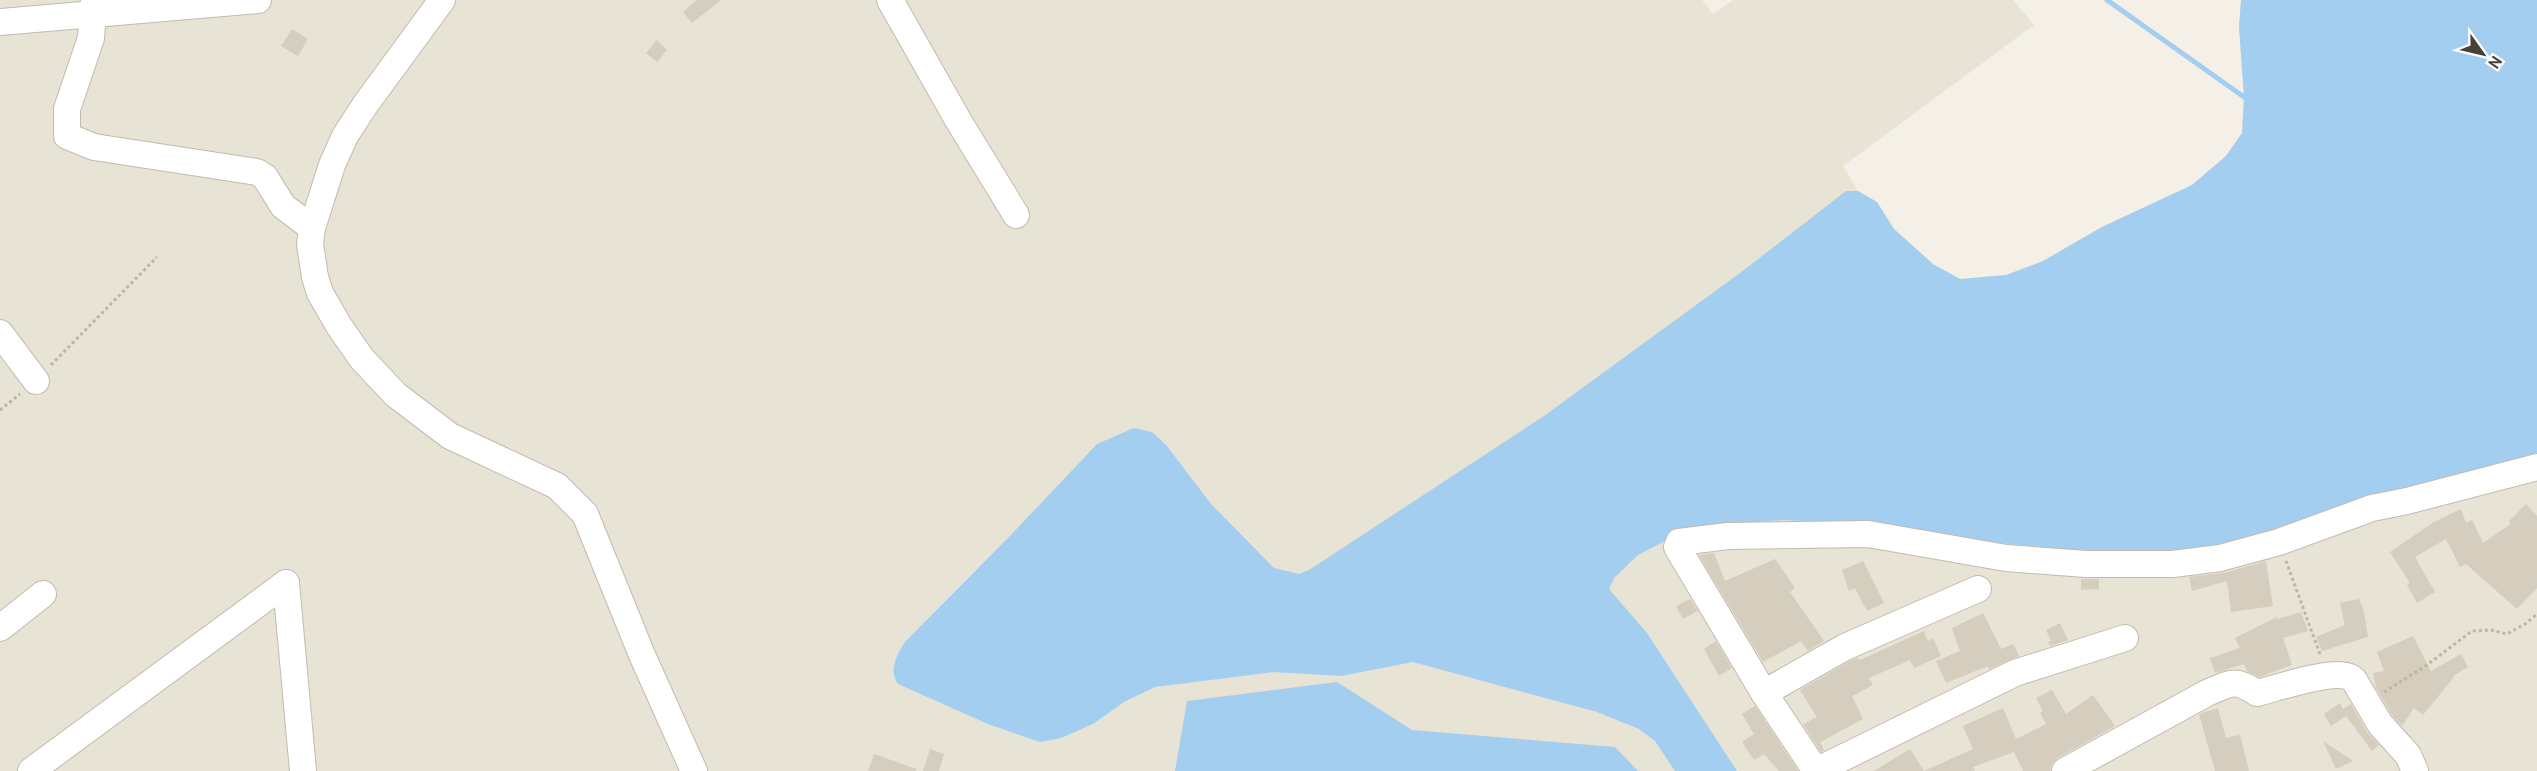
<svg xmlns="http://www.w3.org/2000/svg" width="2537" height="771" font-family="'PT Sans',sans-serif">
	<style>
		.residential { fill: #e7e3d5 }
		.water { fill: #a4cef0 }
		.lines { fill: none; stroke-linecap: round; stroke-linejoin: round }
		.stream { stroke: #a4cef0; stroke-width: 5 }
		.building { fill: #d5cdbd }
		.minor-casing { stroke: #c2bbad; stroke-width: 28 }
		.path { stroke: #c1b59b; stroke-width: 3; stroke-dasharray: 3 3; stroke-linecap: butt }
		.minor { stroke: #fff; stroke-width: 26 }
	</style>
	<rect width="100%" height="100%" fill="#f4f0e7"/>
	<polygon class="residential" points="0,0 1702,0 1713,14 1733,0 2013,0 2034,25 1843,166 1858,191 1877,202 1894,229 1933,264 1960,279 2006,275 2043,261 2102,227 2192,185 2226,156 2242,133 2244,97 2239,27 2241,0 2537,0 2537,771 0,771"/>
	<g class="water">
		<path d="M 2241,0 L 2537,0 L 2537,454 L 2308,527 L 2191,552 L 2108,553 L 1954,539 L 1839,523 L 1784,520 L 1711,525 L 1688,529 L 1638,555 L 1614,578 L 1609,589 L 1647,633 L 1737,771 L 1675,771 L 1655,741 L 1639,729 L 1597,712 L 1413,662 L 1341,676 L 1273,672 L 1155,687 L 1124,702 L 1093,724 L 1061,738 L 1040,742 L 988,724 L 898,684 C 888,670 897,655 905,642 L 1009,537 L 1097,444 L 1134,428 L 1152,432 L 1166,445 L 1212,505 L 1274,568 L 1299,574 L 1309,570 L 1544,416 L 1744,270 L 1846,191 L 1858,191 L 1877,202 L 1894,229 L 1933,264 L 1960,279 L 2006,275 L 2043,261 L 2102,227 L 2192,185 L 2226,156 L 2242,133 L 2244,97 L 2239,27 Z"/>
		<polygon points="1337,682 1412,730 1615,747 1638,771 1175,771 1187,701"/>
	</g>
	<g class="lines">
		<polyline class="stream" points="2107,0 2244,97"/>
	</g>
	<g class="building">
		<polygon points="697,0 721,0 692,23 683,12"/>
		<polygon points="292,29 308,39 298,56 281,46"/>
		<polygon points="657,40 667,50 657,62 646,53"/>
		<polygon points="2526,504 2537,516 2537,588 2517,609 2466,564 2460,567 2446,539 2415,557 2435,592 2417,603 2407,585 2410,583 2390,552 2434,522 2461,509 2466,523 2472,520 2483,543 2511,524 2509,521"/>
		<polygon points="1714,553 1725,581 1775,559 1795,588 1790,592 1824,641 1808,651 1801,641 1763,662 1699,555"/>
		<polygon points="1863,561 1884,603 1867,611 1855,588 1849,591 1842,570"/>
		<polygon points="2266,561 2273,606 2231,612 2227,581 2192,591 2189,577 2224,573"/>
		<polygon points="2081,579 2099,579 2099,589 2081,590"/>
		<polygon points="1690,599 1698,611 1683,619 1676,606"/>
		<polygon points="2359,599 2364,612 2368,637 2322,651 2316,637 2345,625 2340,603"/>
		<polygon points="2301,612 2308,631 2283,638 2292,665 2259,677 2247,671 2244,664 2215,673 2210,658 2240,648 2235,638 2277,617 2277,619"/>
		<polygon points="1983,613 2001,649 2013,644 2019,656 1989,669 1988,666 1946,683 1936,661 1960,651 1952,628"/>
		<polygon points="2060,623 2068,640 2050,646 2048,642 2051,641 2046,630"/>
		<polygon points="1924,631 1928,641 1933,638 1941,656 1914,668 1910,660 1869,678 1873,685 1852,696 1863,719 1820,742 1824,750 1821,752 1803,724 1817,717 1800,690 1852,660 1858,658 1860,660"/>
		<polygon points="2413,636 2431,671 2461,654 2468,667 2453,676 2454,677 2423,715 2414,708 2402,726 2392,715 2376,688 2373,673 2384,671 2377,652"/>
		<polygon points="1716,641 1732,668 1719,676 1704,649"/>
		<polygon points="2052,690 2066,714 2093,695 2115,726 2058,758 2052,764 2050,771 2023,771 2014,752 1973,767 1975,771 1874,771 1910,749 1924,771 1973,749 1963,726 2003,708 2016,739 2046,724 2040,713 2043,711 2036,698"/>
		<polygon points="2340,703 2343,709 2351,704 2367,732 2379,745 2372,751 2346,716 2331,726 2324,714"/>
		<polygon points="1755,706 1798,771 1779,771 1764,754 1754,760 1742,742 1754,734 1742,714"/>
		<polygon points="2218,708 2226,738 2240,735 2249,771 2215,771 2199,714"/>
		<polygon points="2323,741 2353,761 2336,769"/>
		<polygon points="930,749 944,754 939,771 923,771"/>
		<polygon points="874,754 916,769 916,771 868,771"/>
	</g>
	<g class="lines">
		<defs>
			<g id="minor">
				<polyline points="94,0 91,38 67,109 67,136 94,147 257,172 265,177 283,206 312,228"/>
				<polyline points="442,0 365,105 345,136 332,165 312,228 310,244 315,277 320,293 339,326 362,359 396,395 450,436 557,486 585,514 642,655 694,771"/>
				<polyline points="890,0 958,120 1016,215"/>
				<polyline points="0,22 258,0"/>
				<polyline points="0,333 36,381"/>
				<polyline points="286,583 303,771"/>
				<polyline points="0,628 43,594"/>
				<polyline points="1764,693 1845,647 1978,589"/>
				<polyline points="31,771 286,583"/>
				<polyline points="1816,771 1764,693 1677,547 1679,542 1728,536 1868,534 2006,558 2086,564 2173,564 2220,558 2279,542 2372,508 2407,501 2537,467"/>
				<polyline points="1816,771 2015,673 2125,638"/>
				<path d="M 2065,771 L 2207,693 C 2231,683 2234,678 2257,693 C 2274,689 2343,665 2354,680 L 2380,724 L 2408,755 L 2415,771"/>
			</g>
		</defs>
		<use href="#minor" class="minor-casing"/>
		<g class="path">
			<polyline points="51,365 157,257"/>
			<polyline points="0,410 20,394"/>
			<polyline points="2286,561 2321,657"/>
			<polyline points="2384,692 2427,665 2472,631 2491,630 2507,634 2525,624 2537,614"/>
		</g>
		<use href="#minor" class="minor"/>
	</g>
	<g transform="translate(2483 54) rotate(124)" stroke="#ffffff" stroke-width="4.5" paint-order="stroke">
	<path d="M0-4.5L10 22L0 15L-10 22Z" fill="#474136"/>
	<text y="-9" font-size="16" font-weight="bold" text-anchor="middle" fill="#474136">N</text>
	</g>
</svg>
